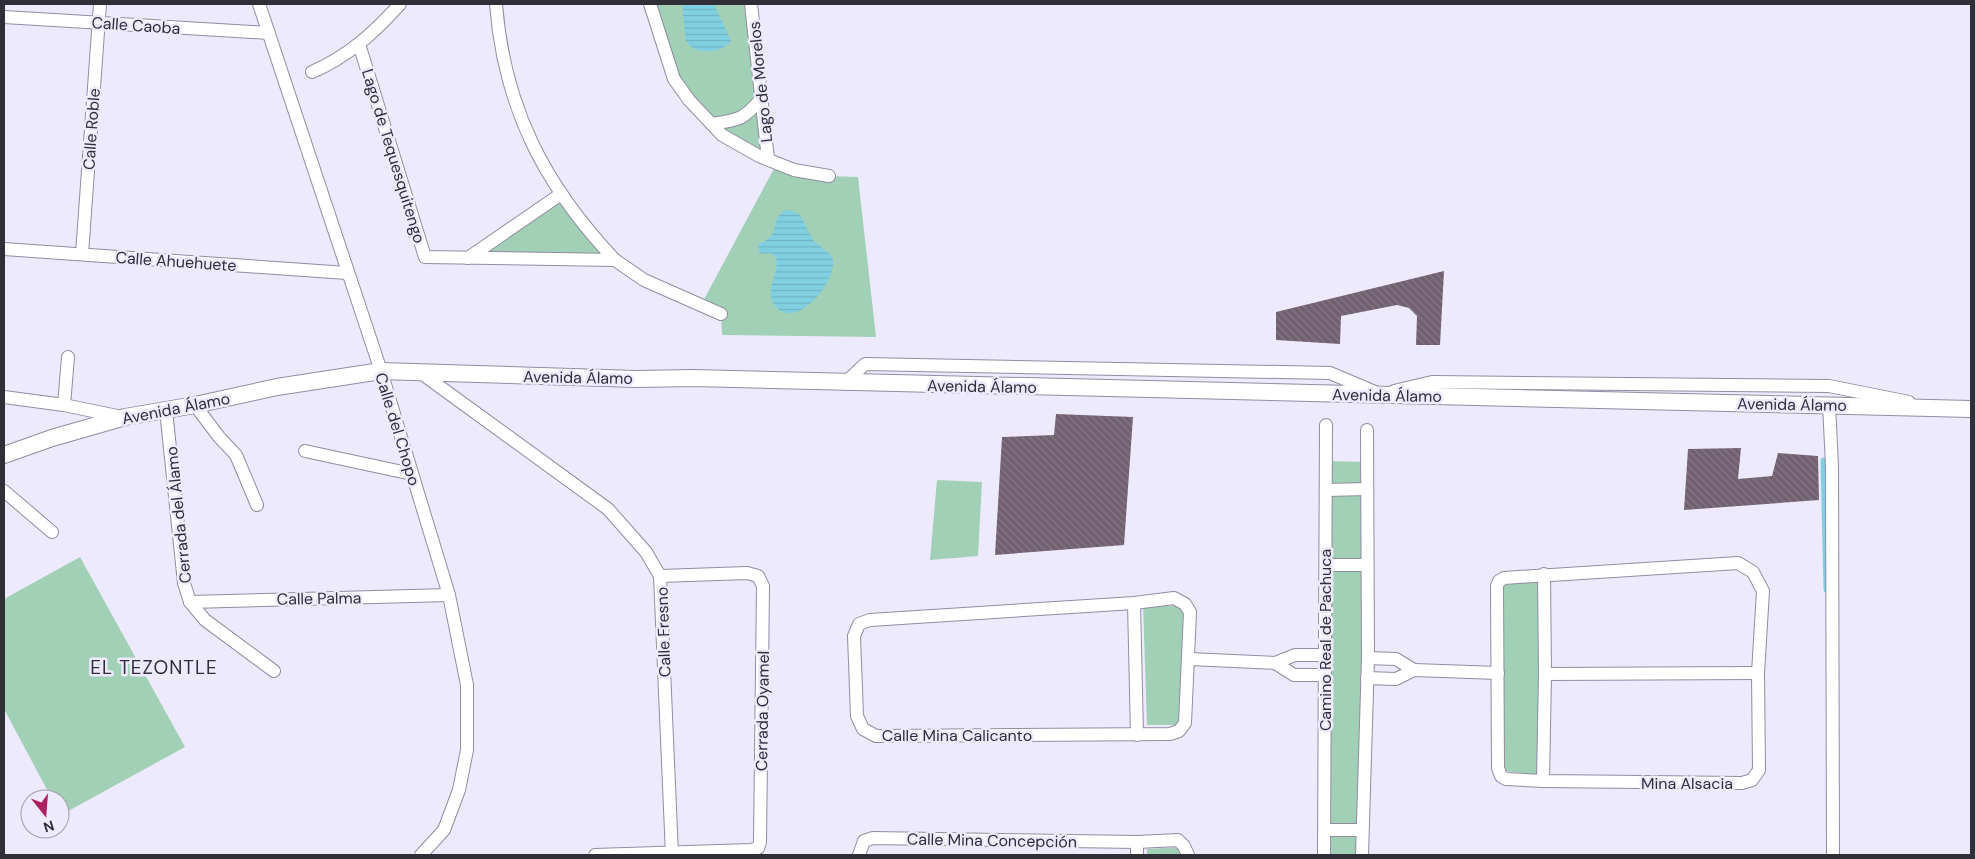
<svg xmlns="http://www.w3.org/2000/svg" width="1975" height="859" font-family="'DM Sans',sans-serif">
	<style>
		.green { fill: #a1d0b6 }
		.water { fill: url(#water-rules) }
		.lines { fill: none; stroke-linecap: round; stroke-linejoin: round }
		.stream { stroke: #81d0e1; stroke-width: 5 }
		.building { fill: url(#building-back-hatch) }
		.minor-casing { stroke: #918ca2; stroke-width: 14 }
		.tertiary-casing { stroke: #918ca2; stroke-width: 18 }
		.minor { stroke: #fff; stroke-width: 12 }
		.tertiary { stroke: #fff; stroke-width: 16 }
		.labels { text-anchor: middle; stroke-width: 5; stroke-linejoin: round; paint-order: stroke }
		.street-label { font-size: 16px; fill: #302e37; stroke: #eeeafd }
		.quarter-label { font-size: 19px; letter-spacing: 1px; fill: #302e37; stroke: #eeeafd }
	</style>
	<defs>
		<pattern id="water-rules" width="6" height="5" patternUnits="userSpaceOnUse" patternTransform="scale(1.25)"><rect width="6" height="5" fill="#81d0e1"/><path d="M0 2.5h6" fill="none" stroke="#70b3c2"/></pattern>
		<pattern id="building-back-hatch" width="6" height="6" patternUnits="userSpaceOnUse" patternTransform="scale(1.25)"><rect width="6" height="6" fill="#716070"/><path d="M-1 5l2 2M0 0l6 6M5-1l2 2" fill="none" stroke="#857885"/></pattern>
	</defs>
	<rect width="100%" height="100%" fill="#eeeafd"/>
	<g class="green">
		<polygon points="650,4 751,4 768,159 722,135 689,100"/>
		<polygon points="777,163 829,176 858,177 876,337 722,335 721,314 701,305"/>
		<polygon points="561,194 615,260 468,258"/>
		<polygon points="1326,461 1367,462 1362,855 1324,855"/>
		<polygon points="937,480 982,482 978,556 930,560"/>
		<polygon points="80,557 185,747 61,815 60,799 52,799 4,709 4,599"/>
		<polygon points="1540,581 1539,775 1503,771 1503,585"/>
		<polygon points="1143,606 1183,606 1182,725 1147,725"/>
		<polygon points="1182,847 1182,855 1147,855 1147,849"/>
	</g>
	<g class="water">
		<path d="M 682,4 L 714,4 L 731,41 C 723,53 693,56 686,41 Z"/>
		<path d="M 790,210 L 800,215 L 813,240 L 832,256 C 841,278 797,330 777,308 C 761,292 781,273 776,257 L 770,253 L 762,254 C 758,252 757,248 759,244 C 764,241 769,240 772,234 C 778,223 775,211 790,210 Z"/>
	</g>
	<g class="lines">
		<polyline class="stream" points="1823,460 1826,590"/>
	</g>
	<g class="building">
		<polygon points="1444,271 1440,345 1416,345 1417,316 1409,308 1397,305 1341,316 1340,344 1276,340 1276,312"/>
		<polygon points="1056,414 1133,417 1124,545 995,555 1002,437 1054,435"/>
		<polygon points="1741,448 1738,479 1772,476 1778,453 1818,456 1819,500 1684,510 1688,449"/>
	</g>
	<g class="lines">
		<defs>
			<g id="minor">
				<polyline points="259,4 381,371 449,595 467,685 467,750 459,790 444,830 421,855"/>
				<polyline points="650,4 674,79 689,100 722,135 759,156 794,170 829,176"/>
				<polyline points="751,4 768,159"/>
				<polyline points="4,17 269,33"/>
				<path d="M 359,44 L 425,257 L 615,260 C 544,185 504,107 496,4"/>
				<path d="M 312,72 C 347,57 374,33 400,4"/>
				<path d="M 712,124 C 740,120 744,119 762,98"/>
				<polyline points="4,249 347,273"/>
				<polyline points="82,254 100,4"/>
				<polyline points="468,258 561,194"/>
				<polyline points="615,260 644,280 721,314"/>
				<polyline points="421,373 608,509 646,552 660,576 672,855"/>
				<polyline points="846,382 865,364 1330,373 1375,392"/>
				<polyline points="1394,391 1432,382 1829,386 1909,402"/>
				<polyline points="4,397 64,405 122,417"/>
				<polyline points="1829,404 1832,466 1833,855"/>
				<polyline points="64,405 68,357"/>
				<polyline points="195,405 219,437 236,455 257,505"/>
				<polyline points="166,410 184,583 190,602 205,620 274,671"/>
				<polyline points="305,451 412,474"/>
				<polyline points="1326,490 1367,489"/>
				<polyline points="4,491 52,532"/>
				<polygon points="1738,563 1753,572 1763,591 1758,673 1759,770 1752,780 1742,783 1543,781 1506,779 1501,776 1498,768 1497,586 1499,581 1504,578"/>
				<polyline points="1326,565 1367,565"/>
				<polygon points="1174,598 1185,604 1190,612 1185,723 1179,731 1170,734 876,736 863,729 857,716 854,636 859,624 870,620 1134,603"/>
				<polyline points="190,602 449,595"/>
				<polyline points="1134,603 1137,735"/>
				<polyline points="1189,659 1275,663"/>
				<polyline points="1414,670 1498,673"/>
				<polyline points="1545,674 1758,673"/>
				<polyline points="1325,675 1294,675 1275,663 1295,655 1325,655"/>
				<polyline points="1367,678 1396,679 1414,670 1396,659 1368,658"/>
				<polyline points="1543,781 1545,674 1544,574"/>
				<polyline points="1325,830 1362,830"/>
				<polyline points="1137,842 1137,855"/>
				<polyline points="595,855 751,850 758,848 760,842 763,586 758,576 747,573 660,576"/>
				<polyline points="859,855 864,841 873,838 1137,842 1178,840 1184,846 1188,855"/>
				<polyline points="1324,855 1326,425"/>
				<polyline points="1362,855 1368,658 1367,430"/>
			</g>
			<polyline id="tertiary" points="4,455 52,438 125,417 195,405 277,387 381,371 637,379 693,378 1971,409"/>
		</defs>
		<use href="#minor" class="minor-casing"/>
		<use href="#tertiary" class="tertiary-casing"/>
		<use href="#minor" class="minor"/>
		<use href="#tertiary" class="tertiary"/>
	</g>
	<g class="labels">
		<g class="street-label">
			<text transform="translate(136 25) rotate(4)" y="6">Calle Caoba</text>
			<text transform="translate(760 82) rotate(-96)" y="6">Lago de Morelos</text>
			<text transform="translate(91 129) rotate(-86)" y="6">Calle Roble</text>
			<text transform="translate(394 156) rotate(73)" y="6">Lago de Tequesquitengo</text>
			<text transform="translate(176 261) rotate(4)" y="6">Calle Ahuehuete</text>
			<text transform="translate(578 377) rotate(1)" y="6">Avenida Álamo</text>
			<text transform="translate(982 386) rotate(1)" y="6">Avenida Álamo</text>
			<text transform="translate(1387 395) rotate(1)" y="6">Avenida Álamo</text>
			<text transform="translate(1792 404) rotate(1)" y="6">Avenida Álamo</text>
			<text transform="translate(176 408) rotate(-11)" y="6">Avenida Álamo</text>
			<text transform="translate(398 429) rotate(73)" y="6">Calle del Chopo</text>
			<text transform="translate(178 515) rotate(-96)" y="6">Cerrada del Álamo</text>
			<text transform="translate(319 598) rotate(-1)" y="6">Calle Palma</text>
			<text transform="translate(663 632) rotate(-92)" y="6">Calle Fresno</text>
			<text transform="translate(1325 640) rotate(-90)" y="6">Camino Real de Pachuca</text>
			<text transform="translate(762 711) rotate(-89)" y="6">Cerrada Oyamel</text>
			<text x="957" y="741">Calle Mina Calicanto</text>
			<text x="1687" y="789">Mina Alsacia</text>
			<text transform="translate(992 840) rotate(1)" y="6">Calle Mina Concepción</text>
		</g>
		<g class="quarter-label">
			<text x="154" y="674">EL TEZONTLE</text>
		</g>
	</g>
	<rect width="1975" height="859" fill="none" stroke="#302e37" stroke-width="10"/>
	<g transform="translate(45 814) rotate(163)"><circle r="24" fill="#eeeafd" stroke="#a29fae"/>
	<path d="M0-4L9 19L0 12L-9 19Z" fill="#ac2161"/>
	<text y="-8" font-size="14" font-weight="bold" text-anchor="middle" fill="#302e37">N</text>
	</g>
</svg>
